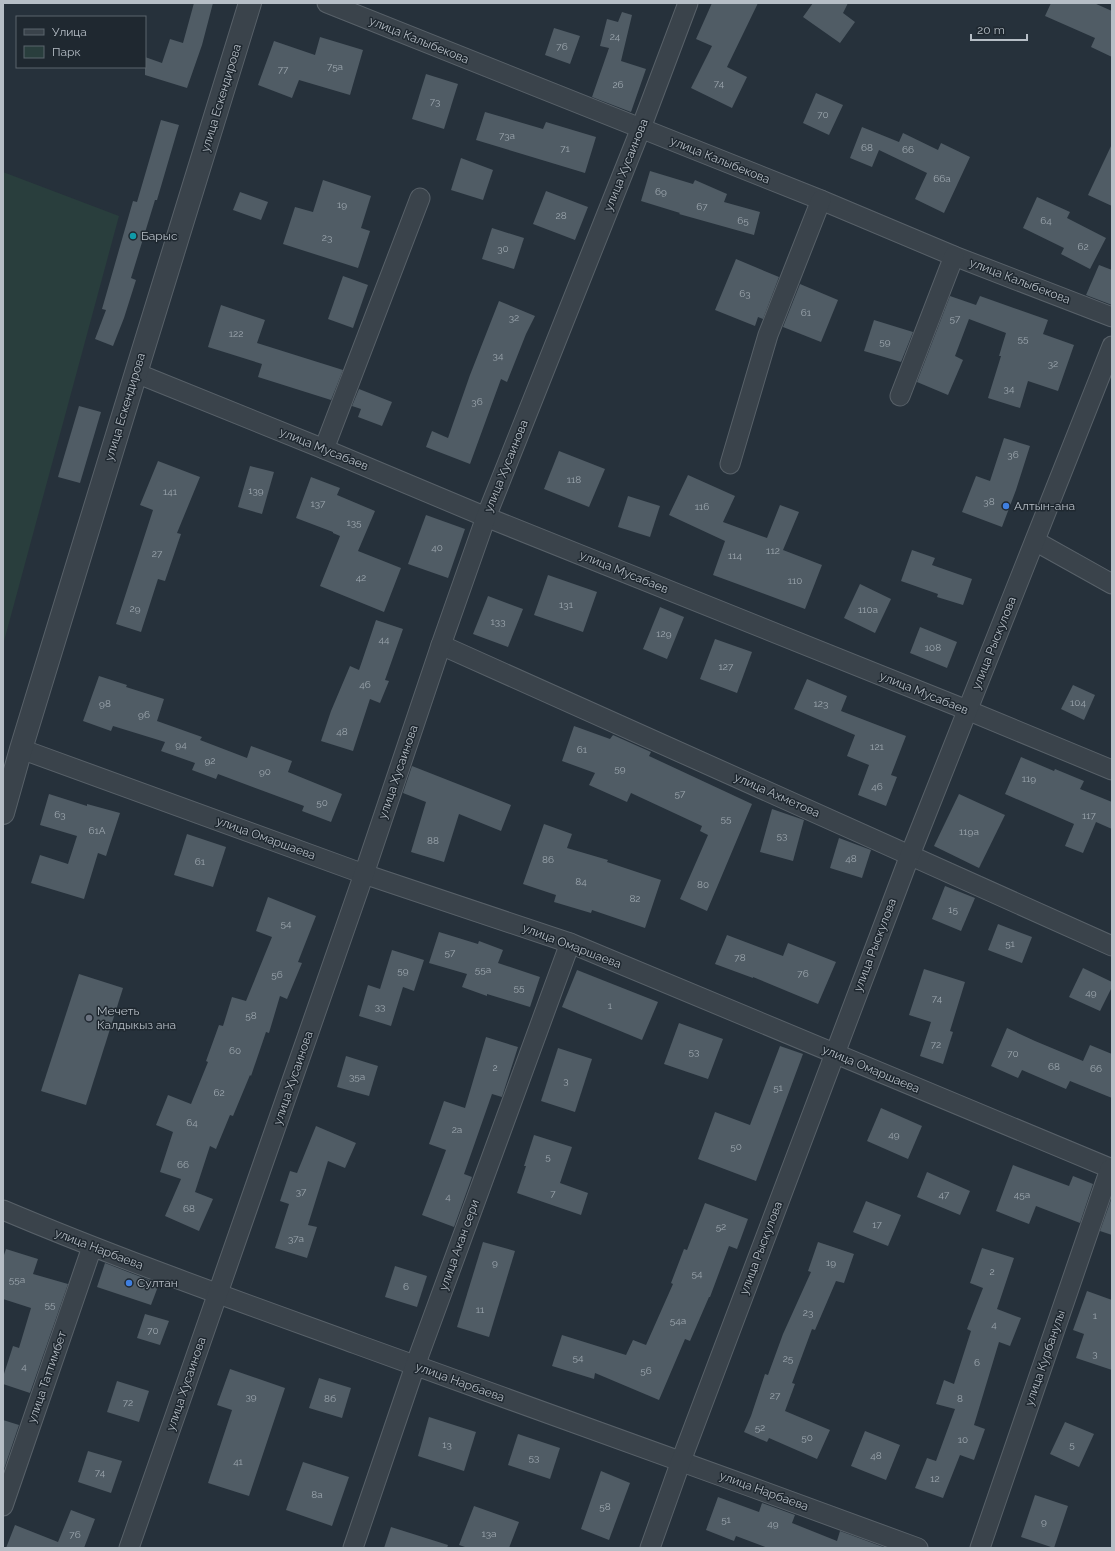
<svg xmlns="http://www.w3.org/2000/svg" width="1115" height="1551" font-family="Raleway,sans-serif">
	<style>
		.green { fill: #293e3d }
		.building { fill: #505c65 }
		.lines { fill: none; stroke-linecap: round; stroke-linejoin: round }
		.minor-casing { stroke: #586169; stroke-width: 21 }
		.tertiary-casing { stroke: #586169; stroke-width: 24 }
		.minor { stroke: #3a434b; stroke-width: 19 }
		.tertiary { stroke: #3a434b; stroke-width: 22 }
		.culture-dot { fill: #0f9aa8; stroke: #1f2830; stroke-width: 1.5 }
		.shop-dot { fill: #3f7fe0; stroke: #1f2830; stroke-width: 1.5 }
		.worship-dot { fill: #6b7280; stroke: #1f2830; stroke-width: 1.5 }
		.labels { text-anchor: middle; stroke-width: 3; stroke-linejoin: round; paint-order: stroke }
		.number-label { font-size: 10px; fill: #9ca6ae }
		.street-label { font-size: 12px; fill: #b6bec6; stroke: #1f2830 }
		.poi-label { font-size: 12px; fill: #b6bec6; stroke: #1f2830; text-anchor: start }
	</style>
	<rect width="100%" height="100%" fill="#26313b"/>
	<polygon class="green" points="3,172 119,216 3,645"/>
	<g class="building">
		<polygon points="194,3 213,3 202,45 187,88 145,75 145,57 162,63 170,39 183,43"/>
		<polygon points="712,3 758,3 727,67 747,77 732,108 691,88 712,46 696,39"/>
		<polygon points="813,3 848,3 843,13 855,22 840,43 803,17"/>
		<polygon points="1051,3 1094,3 1112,11 1112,57 1091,47 1095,38 1045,16"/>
		<polygon points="622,12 632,15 621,61 646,69 631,112 592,97 609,48 600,46 607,19 618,22"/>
		<polygon points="554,28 580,36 570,64 545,55"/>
		<polygon points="320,37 363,50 350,95 299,80 292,98 258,85 274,41 315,55"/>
		<polygon points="426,74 458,84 444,129 412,119"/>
		<polygon points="816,93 843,105 829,135 803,123"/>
		<polygon points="485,112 543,129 546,122 596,137 585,173 476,140"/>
		<polygon points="161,120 179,125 157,200 155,200 131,278 136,280 124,318 113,346 95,339 106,310 102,309 133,201 137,202"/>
		<polygon points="862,127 899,142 903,133 938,150 941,143 970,157 944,213 915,199 927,173 879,150 872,167 850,158"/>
		<polygon points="1112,144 1112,206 1088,195"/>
		<polygon points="461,158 493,170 483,200 451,190"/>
		<polygon points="650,171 693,184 695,180 727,194 724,202 760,212 754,235 679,214 680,213 641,201"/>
		<polygon points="323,180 371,196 361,228 370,231 358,268 283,244 295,207 313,212"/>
		<polygon points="546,191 588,207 575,240 533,224"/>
		<polygon points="240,192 268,202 261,220 233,210"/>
		<polygon points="1037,197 1070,212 1067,218 1106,238 1090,269 1061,254 1064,248 1023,228"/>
		<polygon points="492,228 524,238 514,269 482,259"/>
		<polygon points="736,259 779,277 763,319 758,317 755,326 715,310"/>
		<polygon points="1099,265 1112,270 1112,305 1086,295"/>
		<polygon points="343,276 368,285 353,328 328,319"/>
		<polygon points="800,284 838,300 821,342 783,327"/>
		<polygon points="950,296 976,305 980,296 1048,320 1043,334 1074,345 1058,391 1028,381 1020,408 988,398 1001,356 999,356 1006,333 969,319 955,356 963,360 948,395 917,382"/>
		<polygon points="499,301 535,316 526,334 507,382 501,379 470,464 426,447 432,431 448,438 470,375"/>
		<polygon points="221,305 265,320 257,343 343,370 331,400 258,377 262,364 208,347"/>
		<polygon points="874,320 913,332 901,362 864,351"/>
		<polygon points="359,389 392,402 382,426 358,417 361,409 352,406"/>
		<polygon points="79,406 101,412 80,483 58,477"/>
		<polygon points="1004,438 1030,446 1016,490 1002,527 962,512 976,476 990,481"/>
		<polygon points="559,451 605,469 589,507 544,489"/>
		<polygon points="158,461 200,477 177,533 181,534 165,581 158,579 141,632 116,624 153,510 140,505"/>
		<polygon points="250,466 274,472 262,514 238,507"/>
		<polygon points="688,475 735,496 723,522 767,538 780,505 799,512 783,550 822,565 805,609 713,575 725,541 669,515"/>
		<polygon points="311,477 340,488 337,495 375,511 358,551 401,568 384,612 320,586 340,536 333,533 333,532 296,518"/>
		<polygon points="628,496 660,506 650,537 618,527"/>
		<polygon points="426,515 465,529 448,578 408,564"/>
		<polygon points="912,550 935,558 932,565 972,579 963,605 937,597 938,594 901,581"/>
		<polygon points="548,575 597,592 583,632 534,615"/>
		<polygon points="860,584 891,599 875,633 844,618"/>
		<polygon points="488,596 523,609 508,647 473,634"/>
		<polygon points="660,607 684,617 667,659 643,649"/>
		<polygon points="376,620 403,629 385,680 389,681 380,703 370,699 353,751 321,741 331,711 350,666 359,670"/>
		<polygon points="920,627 957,642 947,668 910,653"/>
		<polygon points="715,639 752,652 737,693 700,679"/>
		<polygon points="99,676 127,685 126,687 164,699 157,721 202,737 200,740 247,758 251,746 292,761 288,772 342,794 331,822 302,811 304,806 218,774 216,779 192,770 195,763 161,751 165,742 113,726 111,731 83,721"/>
		<polygon points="807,679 847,696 841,711 906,736 891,775 897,777 886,806 858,795 869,765 847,756 855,735 794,709"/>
		<polygon points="1073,685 1095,695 1084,720 1061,709"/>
		<polygon points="574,726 610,739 613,735 651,752 649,756 752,804 707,911 680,899 708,835 700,831 702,826 631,793 627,802 589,785 595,773 562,761"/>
		<polygon points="1021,757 1054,771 1055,769 1084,781 1080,789 1112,802 1112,829 1096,822 1083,853 1065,846 1074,824 1005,794"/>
		<polygon points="412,766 511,805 501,831 459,814 444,862 411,852 426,802 403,793"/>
		<polygon points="49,794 87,806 87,804 120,813 106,856 98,853 84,899 31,883 40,855 68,864 77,836 40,825"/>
		<polygon points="959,794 1005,815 979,868 934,846"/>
		<polygon points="772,809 804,820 793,861 760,852"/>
		<polygon points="544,824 572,834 567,848 608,860 607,862 661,880 645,928 592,910 591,913 554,902 556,895 523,884"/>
		<polygon points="187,834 226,847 213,887 174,875"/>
		<polygon points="839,838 871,850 862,878 830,868"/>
		<polygon points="945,886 975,898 961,931 932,919"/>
		<polygon points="268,897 316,916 298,962 302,963 287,999 280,996 269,1033 266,1032 251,1076 250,1075 233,1116 230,1115 216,1149 210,1146 195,1192 213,1199 199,1231 165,1216 181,1179 160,1172 173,1132 156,1125 168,1095 191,1104 208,1062 206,1061 219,1025 223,1026 232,997 246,1001 272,937 256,931"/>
		<polygon points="998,924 1032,937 1022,963 988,950"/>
		<polygon points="439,932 478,944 479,941 503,950 498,963 540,977 530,1007 487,994 487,996 462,987 467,974 429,963"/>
		<polygon points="727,935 783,956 788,943 836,962 818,1004 753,977 753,978 715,964"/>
		<polygon points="392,950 424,960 414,991 403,987 391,1026 359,1016 368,985 380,989"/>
		<polygon points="1083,968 1112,982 1112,987 1100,1011 1069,997"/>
		<polygon points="924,969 965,982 950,1031 953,1032 943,1064 920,1056 931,1022 909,1015"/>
		<polygon points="577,970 658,1002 642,1040 562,1007"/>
		<polygon points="79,974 123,988 86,1105 41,1091"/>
		<polygon points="679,1023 723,1039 708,1079 664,1064"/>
		<polygon points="1007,1028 1035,1041 1083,1061 1090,1045 1112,1054 1112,1098 1070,1081 1066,1089 1022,1070 1018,1078 991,1066"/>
		<polygon points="486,1037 518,1047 502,1097 492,1094 464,1174 472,1177 454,1227 422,1215 446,1150 429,1144 444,1101 465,1108"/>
		<polygon points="780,1046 803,1054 756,1181 698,1159 715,1112 750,1125"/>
		<polygon points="558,1048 592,1059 575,1112 541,1101"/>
		<polygon points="346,1056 378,1066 369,1096 337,1087"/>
		<polygon points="881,1108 922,1126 908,1159 867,1141"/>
		<polygon points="316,1126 356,1143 345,1168 328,1161 308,1225 317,1227 307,1258 275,1248 289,1204 280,1201 290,1171 297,1173"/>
		<polygon points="534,1135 572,1147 560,1183 588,1193 581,1215 517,1193 526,1166 524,1166"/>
		<polygon points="1013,1165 1069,1186 1073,1176 1093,1184 1080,1223 1036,1206 1029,1224 996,1211"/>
		<polygon points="927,1172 970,1191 960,1215 917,1197"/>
		<polygon points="1112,1197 1112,1235 1100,1231"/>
		<polygon points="866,1201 901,1215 888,1246 853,1232"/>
		<polygon points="705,1203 748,1219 737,1249 729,1246 710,1297 709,1297 690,1341 685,1339 659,1400 595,1373 594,1379 552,1366 562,1335 626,1355 633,1340 646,1345 673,1284 671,1283 684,1249 687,1250"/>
		<polygon points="483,1242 515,1251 489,1337 457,1327"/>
		<polygon points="818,1242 854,1254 844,1283 836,1281 815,1330 812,1329 792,1383 795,1384 785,1411 830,1430 817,1459 769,1438 767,1442 744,1432 751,1416 765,1374 768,1375 783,1334 811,1272 808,1271"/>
		<polygon points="982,1248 1014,1258 997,1309 1021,1318 1010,1346 999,1342 974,1425 985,1429 974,1460 960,1455 943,1498 915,1488 927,1458 936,1461 955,1409 936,1404 944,1380 954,1384 971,1331 967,1329 983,1288 970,1283"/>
		<polygon points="6,1249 38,1259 33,1274 68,1284 30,1393 3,1384 3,1377 13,1346 19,1348 31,1308 3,1299 3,1258"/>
		<polygon points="105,1263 159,1284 151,1305 97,1287"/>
		<polygon points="395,1266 427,1276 417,1307 385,1297"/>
		<polygon points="1087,1291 1112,1300 1112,1370 1076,1358 1084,1334 1073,1330"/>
		<polygon points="145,1314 169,1321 160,1345 137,1338"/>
		<polygon points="230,1369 285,1388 249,1496 208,1483 232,1410 217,1405"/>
		<polygon points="319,1378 351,1388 342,1418 309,1408"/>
		<polygon points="117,1381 149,1391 139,1422 107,1412"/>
		<polygon points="429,1417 476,1432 464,1471 418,1456"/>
		<polygon points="3,1420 19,1425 3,1472"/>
		<polygon points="1065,1422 1094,1434 1079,1467 1050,1454"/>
		<polygon points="865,1431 900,1445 886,1480 851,1466"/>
		<polygon points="518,1434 560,1448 550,1479 508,1465"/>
		<polygon points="88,1451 122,1461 111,1493 78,1482"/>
		<polygon points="303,1462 349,1477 332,1526 286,1510"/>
		<polygon points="601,1471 630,1483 609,1540 581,1529"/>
		<polygon points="1035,1495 1068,1506 1054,1548 1021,1537"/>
		<polygon points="718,1497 759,1512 762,1503 795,1515 792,1523 837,1541 840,1531 886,1548 768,1548 736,1536 734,1541 706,1530"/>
		<polygon points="474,1506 519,1522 509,1548 468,1548 459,1545"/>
		<polygon points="71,1510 95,1519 84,1548 6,1548 15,1525 58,1542"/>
		<polygon points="391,1527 448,1545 447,1548 384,1548"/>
	</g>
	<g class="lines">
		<defs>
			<g id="minor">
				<polyline points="327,3 821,200 954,256 1112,317"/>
				<polyline points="136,373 324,449 486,517 967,710 1112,770"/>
				<polyline points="900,396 954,256"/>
				<polyline points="324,449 420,198"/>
				<polyline points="730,464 768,335 821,200"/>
				<polyline points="1035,541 1112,584"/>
				<polyline points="441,645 1112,946"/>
				<polyline points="21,749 364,874 570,943 1112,1169"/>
				<path d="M 3,1210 C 119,1259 238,1301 356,1344 C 543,1412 731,1479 918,1548"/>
				<polyline points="3,1506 92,1247"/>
				<polyline points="129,1548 364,874 441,645 486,517 641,128 688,3"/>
				<polyline points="353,1548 415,1366 570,943"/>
				<polyline points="650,1548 681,1461 910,855 1112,346"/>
				<polyline points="980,1548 1110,1169"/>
			</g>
			<polyline id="tertiary" points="3,813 21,749 136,373 250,3"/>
		</defs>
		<use href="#minor" class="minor-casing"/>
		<use href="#tertiary" class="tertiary-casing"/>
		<use href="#minor" class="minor"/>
		<use href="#tertiary" class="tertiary"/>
	</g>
	<circle class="culture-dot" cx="133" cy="236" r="4"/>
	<g class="shop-dot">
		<circle cx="1006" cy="506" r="4"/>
		<circle cx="129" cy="1283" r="4"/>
	</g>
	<circle class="worship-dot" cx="89" cy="1018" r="4"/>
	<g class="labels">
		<g class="number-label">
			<text x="615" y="40">24</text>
			<text x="562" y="50">76</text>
			<text x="335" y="70">75а</text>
			<text x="283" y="73">77</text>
			<text x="719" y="87">74</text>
			<text x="618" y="88">26</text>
			<text x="435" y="105">73</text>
			<text x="823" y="118">70</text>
			<text x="507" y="139">73а</text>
			<text x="867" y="151">68</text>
			<text x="565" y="152">71</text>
			<text x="908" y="153">66</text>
			<text x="942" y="182">66а</text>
			<text x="661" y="195">69</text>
			<text x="342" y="208">19</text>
			<text x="702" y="210">67</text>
			<text x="561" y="219">28</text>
			<text x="743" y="224">65</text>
			<text x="1046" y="224">64</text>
			<text x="327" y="241">23</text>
			<text x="1083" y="250">62</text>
			<text x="503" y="252">30</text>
			<text x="745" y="297">63</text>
			<text x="806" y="316">61</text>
			<text x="514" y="321">32</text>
			<text x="955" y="322">57</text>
			<text x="236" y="337">122</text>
			<text x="1023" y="342">55</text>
			<text x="885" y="345">59</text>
			<text x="498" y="359">34</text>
			<text x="1053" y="367">32</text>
			<text x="1009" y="392">34</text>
			<text x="477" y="405">36</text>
			<text x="1013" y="458">36</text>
			<text x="574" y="483">118</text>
			<text x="256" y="494">139</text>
			<text x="170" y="495">141</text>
			<text x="989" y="505">38</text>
			<text x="318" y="507">137</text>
			<text x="702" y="510">116</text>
			<text x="354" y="526">135</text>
			<text x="437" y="551">40</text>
			<text x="773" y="554">112</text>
			<text x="157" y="557">27</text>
			<text x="735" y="559">114</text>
			<text x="361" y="581">42</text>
			<text x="795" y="584">110</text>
			<text x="566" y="608">131</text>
			<text x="135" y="612">29</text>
			<text x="868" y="613">110а</text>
			<text x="498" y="625">133</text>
			<text x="664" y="637">129</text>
			<text x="384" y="643">44</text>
			<text x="933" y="651">108</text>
			<text x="726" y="670">127</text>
			<text x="365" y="688">46</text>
			<text x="1078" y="706">104</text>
			<text x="105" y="707">98</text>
			<text x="821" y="707">123</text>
			<text x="144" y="718">96</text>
			<text x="342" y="735">48</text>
			<text x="181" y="748">94</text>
			<text x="877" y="750">121</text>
			<text x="582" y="753">61</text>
			<text x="210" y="764">92</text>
			<text x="620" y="772">59</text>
			<text x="265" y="775">90</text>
			<text x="1029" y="782">119</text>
			<text x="877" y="790">46</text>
			<text x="680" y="797">57</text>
			<text x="322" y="806">50</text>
			<text x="60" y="818">63</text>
			<text x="1089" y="819">117</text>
			<text x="726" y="822">55</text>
			<text x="97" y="834">61А</text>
			<text x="969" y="835">119а</text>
			<text x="782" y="839">53</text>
			<text x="433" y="844">88</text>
			<text x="851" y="862">48</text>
			<text x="548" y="863">86</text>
			<text x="200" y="865">61</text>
			<text x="581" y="885">84</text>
			<text x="703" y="888">80</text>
			<text x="635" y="902">82</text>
			<text x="953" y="913">15</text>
			<text x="286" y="927">54</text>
			<text x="1010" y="947">51</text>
			<text x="450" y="956">57</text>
			<text x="740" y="961">78</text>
			<text x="483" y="973">55а</text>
			<text x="403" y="974">59</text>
			<text x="803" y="977">76</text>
			<text x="277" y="978">56</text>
			<text x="519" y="991">55</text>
			<text x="1091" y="996">49</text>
			<text x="937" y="1002">74</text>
			<text x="610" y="1009">1</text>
			<text x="380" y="1010">33</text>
			<text x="251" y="1019">58</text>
			<text x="936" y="1048">72</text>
			<text x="235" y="1054">60</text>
			<text x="694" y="1055">53</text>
			<text x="1013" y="1057">70</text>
			<text x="1054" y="1070">68</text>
			<text x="495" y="1071">2</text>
			<text x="1096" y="1072">66</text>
			<text x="357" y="1080">35а</text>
			<text x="566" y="1084">3</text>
			<text x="778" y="1091">51</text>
			<text x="219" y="1096">62</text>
			<text x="192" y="1126">64</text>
			<text x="457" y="1133">2а</text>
			<text x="894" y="1138">49</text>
			<text x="736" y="1150">50</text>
			<text x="548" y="1160">5</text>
			<text x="183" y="1168">66</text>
			<text x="301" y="1195">37</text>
			<text x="553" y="1197">7</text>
			<text x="944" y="1198">47</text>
			<text x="1022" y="1198">45а</text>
			<text x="448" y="1200">4</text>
			<text x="189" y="1212">68</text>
			<text x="877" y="1228">17</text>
			<text x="721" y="1230">52</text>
			<text x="296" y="1242">37а</text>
			<text x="495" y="1266">9</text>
			<text x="831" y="1266">19</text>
			<text x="992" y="1275">2</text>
			<text x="697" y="1277">54</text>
			<text x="17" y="1283">55а</text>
			<text x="406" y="1290">6</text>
			<text x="50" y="1308">55</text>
			<text x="480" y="1313">11</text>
			<text x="808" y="1316">23</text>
			<text x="1095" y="1319">1</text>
			<text x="678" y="1324">54а</text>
			<text x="994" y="1328">4</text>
			<text x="153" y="1334">70</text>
			<text x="1095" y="1357">3</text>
			<text x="578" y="1361">54</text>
			<text x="788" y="1362">25</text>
			<text x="977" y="1366">6</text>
			<text x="24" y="1370">4</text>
			<text x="646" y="1374">56</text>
			<text x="775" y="1399">27</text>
			<text x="251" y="1400">39</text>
			<text x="330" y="1402">8б</text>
			<text x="960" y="1402">8</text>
			<text x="128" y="1406">72</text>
			<text x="760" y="1431">52</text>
			<text x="807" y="1441">50</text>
			<text x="963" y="1443">10</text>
			<text x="447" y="1448">13</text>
			<text x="1072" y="1448">5</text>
			<text x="876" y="1459">48</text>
			<text x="534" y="1461">53</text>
			<text x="238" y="1465">41</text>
			<text x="100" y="1476">74</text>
			<text x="935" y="1482">12</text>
			<text x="317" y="1498">8а</text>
			<text x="605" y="1510">58</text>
			<text x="726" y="1523">51</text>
			<text x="1044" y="1525">9</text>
			<text x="773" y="1527">49</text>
			<text x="489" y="1537">13а</text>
			<text x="75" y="1538">76</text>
		</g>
		<g class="street-label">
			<text transform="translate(419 40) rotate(22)" y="4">улица Калыбекова</text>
			<text transform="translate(221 98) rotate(-73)" y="4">улица Ескендирова</text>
			<text transform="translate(720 160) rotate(22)" y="4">улица Калыбекова</text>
			<text transform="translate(626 165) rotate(-68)" y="4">улица Хусаинова</text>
			<text transform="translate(1020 281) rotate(21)" y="4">улица Калыбекова</text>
			<text transform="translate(125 407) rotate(-73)" y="4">улица Ескендирова</text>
			<text transform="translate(324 449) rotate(22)" y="4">улица Мусабаев</text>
			<text transform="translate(506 466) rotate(-68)" y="4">улица Хусаинова</text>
			<text transform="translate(624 572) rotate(22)" y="4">улица Мусабаев</text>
			<text transform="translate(994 643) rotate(-68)" y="4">улица Рыскулова</text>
			<text transform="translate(924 693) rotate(22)" y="4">улица Мусабаев</text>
			<text transform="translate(398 772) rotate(-71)" y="4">улица Хусаинова</text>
			<text transform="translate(777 795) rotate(24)" y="4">улица Ахметова</text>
			<text transform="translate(266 838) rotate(20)" y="4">улица Омаршаева</text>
			<text transform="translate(875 945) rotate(-69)" y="4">улица Рыскулова</text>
			<text transform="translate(572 946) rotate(21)" y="4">улица Омаршаева</text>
			<text transform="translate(871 1069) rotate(23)" y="4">улица Омаршаева</text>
			<text transform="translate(293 1078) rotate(-71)" y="4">улица Хусаинова</text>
			<text transform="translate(459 1245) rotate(-70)" y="4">улица Акан сери</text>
			<text transform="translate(761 1248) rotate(-69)" y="4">улица Рыскулова</text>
			<text transform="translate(99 1249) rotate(21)" y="4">улица Нарбаева</text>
			<text transform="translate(1045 1358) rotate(-71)" y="4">улица Курбанулы</text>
			<text transform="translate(47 1377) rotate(-71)" y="4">улица Таттимбет</text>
			<text transform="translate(460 1382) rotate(20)" y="4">улица Нарбаева</text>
			<text transform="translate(186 1384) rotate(-71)" y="4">улица Хусаинова</text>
			<text transform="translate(764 1491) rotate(20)" y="4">улица Нарбаева</text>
		</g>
		<g class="poi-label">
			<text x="141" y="240">Барыс</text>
			<text x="1014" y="510">Алтын-ана</text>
			<text x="97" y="1015">Мечеть<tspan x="97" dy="14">Калдыкыз ана</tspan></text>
			<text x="137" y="1287">Султан</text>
		</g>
	</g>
	<rect width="1115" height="1551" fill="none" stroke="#b6bec6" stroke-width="8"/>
	<rect x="16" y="16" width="130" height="52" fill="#1f2830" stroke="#5b646c"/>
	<rect x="24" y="29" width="20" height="6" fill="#3a434b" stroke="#5b646c"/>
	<text x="52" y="36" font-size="12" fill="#b6bec6">Улица</text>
	<rect x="24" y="46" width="20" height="12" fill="#293e3d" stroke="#5b646c"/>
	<text x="52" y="56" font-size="12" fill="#b6bec6">Парк</text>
	<path d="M971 34v6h56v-6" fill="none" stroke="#b6bec6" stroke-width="2"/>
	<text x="977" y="34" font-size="12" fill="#b6bec6" stroke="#1f2830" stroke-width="3" paint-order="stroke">20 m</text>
</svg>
